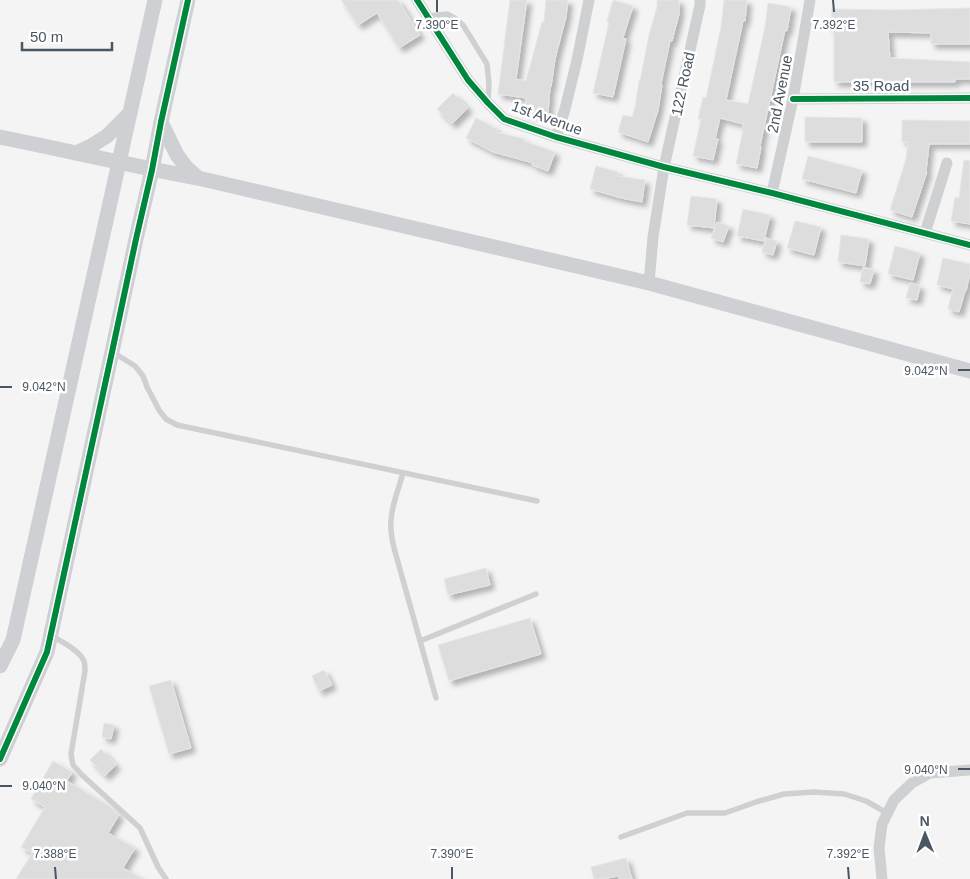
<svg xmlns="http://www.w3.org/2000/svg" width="970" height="879" font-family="Helvetica,sans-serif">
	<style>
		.building { fill: #ddddde; stroke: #e5e6e7; filter: url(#shadow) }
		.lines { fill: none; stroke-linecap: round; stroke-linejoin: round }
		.lane { stroke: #ced0d2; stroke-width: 5.5 }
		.street { stroke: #ced0d2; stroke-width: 11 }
		.secondary { stroke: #ced0d4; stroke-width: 15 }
		.cycleway-casing { stroke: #fff; stroke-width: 9 }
		.cycleway { stroke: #00873e; stroke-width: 6 }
		.ticks { fill: none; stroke: #4a5661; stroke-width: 2 }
		.labels { text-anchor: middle; stroke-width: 5; stroke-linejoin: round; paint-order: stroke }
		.street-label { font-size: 15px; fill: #4a5661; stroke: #fff }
		.ticks-label { font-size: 12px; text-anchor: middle; fill: #4a5661; stroke: #fff; stroke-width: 5; stroke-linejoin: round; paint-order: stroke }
	</style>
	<defs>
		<filter id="shadow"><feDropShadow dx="4.5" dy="4.5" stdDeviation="2.5" flood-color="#0004"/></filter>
	</defs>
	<rect width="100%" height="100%" fill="#f4f4f4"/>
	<g class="building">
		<polygon points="341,0 398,0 420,35 399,48 377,13 358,25"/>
		<polygon points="510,0 527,0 516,79 526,81 542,22 544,22 546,0 568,0 566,17 555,59 551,87 550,87 548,114 525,113 526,98 498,94"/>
		<polygon points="613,0 633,6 623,38 626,39 613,97 593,93 609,22 607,21"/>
		<polygon points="657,0 679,0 679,14 672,41 670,41 661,84 662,85 658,110 648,142 618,132 623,115 632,117 635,107 639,81 640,81 649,35 657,7"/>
		<polygon points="724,0 747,0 745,21 743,21 726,100 748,104 765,27 768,3 791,7 787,31 785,30 760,146 761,147 757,168 736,164 743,131 742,131 743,124 720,118 715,139 718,139 713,160 693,156 701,119 698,119 703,97 706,98 721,27"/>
		<polygon points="970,8 970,44 931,44 931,33 888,32 890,58 970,62 970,79 955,79 955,82 834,82 834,32 831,32 832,9 896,10"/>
		<polygon points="453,93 468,108 452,124 437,109"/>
		<polygon points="805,117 862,118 862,142 805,142"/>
		<polygon points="476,118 497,129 496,132 524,139 524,141 555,152 548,171 532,165 533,163 493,152 466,138"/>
		<polygon points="902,120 970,121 970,144 929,144 926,172 927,172 912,217 890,210 906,159 908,142 902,142"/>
		<polygon points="808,156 862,170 856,193 802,179"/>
		<polygon points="964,160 970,161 970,224 951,221 955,197 959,198"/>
		<polygon points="596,166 618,172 617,176 645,180 642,202 621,198 590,189"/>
		<polygon points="691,196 717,199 714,228 687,225"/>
		<polygon points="743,209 770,215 764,241 737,236"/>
		<polygon points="795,221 821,227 814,255 787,248"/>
		<polygon points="717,222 729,226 723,242 711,238"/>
		<polygon points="841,235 869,239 865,266 838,262"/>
		<polygon points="766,238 777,241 773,255 762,252"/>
		<polygon points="895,246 920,253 913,280 888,274"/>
		<polygon points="943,258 970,264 970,273 966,291 965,291 959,312 948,309 953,289 937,285"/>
		<polygon points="863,267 874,270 870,284 860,282"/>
		<polygon points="910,283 920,286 917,300 906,298"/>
		<polygon points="486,568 490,585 448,595 444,579"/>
		<polygon points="530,618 541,654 449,681 438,645"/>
		<polygon points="324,670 332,685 319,691 312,676"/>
		<polygon points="171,680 191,748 169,754 149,686"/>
		<polygon points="104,723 114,725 111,739 102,737"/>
		<polygon points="101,749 116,765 105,776 90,760"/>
		<polygon points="53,761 72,772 67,781 109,806 119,815 108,833 135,848 123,868 143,879 16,879 32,853 21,847 45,807 31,799"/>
		<polygon points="626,858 632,879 619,879 618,876 603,879 594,879 591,867"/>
	</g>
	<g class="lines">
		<g class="lane">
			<polyline points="428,16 447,14 456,19 463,25 487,64 489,84 488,102"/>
			<polyline points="114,353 135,366 143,376 147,387 159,410 166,419 177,425 537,501"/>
			<path d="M 403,473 C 399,488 392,504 391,520 C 390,529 392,539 394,548 L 436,698"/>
			<path d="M 52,636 C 62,642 77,649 83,659 C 85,662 85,668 85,671 L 71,754 L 73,765 L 82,775 L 140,828 L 158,867 L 166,879"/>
			<polyline points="420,641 536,594"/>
			<polyline points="621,837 687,813 725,813 756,802 784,794 814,792 844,794 866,801 887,813"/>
		</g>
		<g class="street">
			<polyline points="417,0 468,80 488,103 504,119 556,137 664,167 772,193 970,245"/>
			<polyline points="793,99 970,98"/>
			<polyline points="556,137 565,109 577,60 589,0"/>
			<polyline points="772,193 793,99 810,0"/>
			<polyline points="925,233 947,163"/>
			<polyline points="649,283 653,237 664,167 700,5 700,0"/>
			<polyline points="882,879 879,848 882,824 894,800 912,783 930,773 970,770"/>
		</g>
		<g class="secondary">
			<polyline points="161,122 177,155 186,167 198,178"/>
			<path d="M 0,137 C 66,150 132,166 198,178 L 649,283 L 970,371"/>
			<polyline points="76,153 91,146 107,136 130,113"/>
			<polyline points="0,666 13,640 155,0"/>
			<polyline points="0,759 47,652 112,352 136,239 152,170 161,122 188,0"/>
		</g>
		<defs>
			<g id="cycleway">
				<polyline points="417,0 468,80 488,103 504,119 556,137 664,167 772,193 970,245"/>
				<polyline points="793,99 970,98"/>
				<polyline points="0,759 47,652 112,352 136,239 152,170 161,122 188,0"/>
			</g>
		</defs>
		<use href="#cycleway" class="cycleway-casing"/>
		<use href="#cycleway" class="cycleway"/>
	</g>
	<path class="ticks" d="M 437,0 L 437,12M 833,0 L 834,12M 958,370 L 970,370M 0,387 L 12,387M 958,769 L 970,769M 0,786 L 12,786M 55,867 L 56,879M 452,867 L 452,879M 848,867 L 849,879"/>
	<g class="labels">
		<g class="street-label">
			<text transform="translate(683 84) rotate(-78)" y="5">122 Road</text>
			<text x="881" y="91">35 Road</text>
			<text transform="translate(780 94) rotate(-79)" y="5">2nd Avenue</text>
			<text transform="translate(547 118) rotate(20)" y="5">1st Avenue</text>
		</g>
	</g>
	<g class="ticks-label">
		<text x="437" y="29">7.390°E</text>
		<text x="834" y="29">7.392°E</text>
		<text x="926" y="375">9.042°N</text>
		<text x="44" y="391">9.042°N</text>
		<text x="926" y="774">9.040°N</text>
		<text x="44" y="790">9.040°N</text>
		<text x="55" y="858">7.388°E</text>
		<text x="452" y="858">7.390°E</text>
		<text x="848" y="858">7.392°E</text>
	</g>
	<g transform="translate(925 834) rotate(359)" stroke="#ffffff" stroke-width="4" paint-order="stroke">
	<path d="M0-4L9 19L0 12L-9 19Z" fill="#4a5661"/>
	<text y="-8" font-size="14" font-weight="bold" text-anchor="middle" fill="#4a5661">N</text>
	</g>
	<path d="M22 42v8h90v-8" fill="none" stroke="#4a5661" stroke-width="2.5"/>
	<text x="30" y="42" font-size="15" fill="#4a5661" stroke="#ffffff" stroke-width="4" paint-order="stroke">50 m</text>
</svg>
